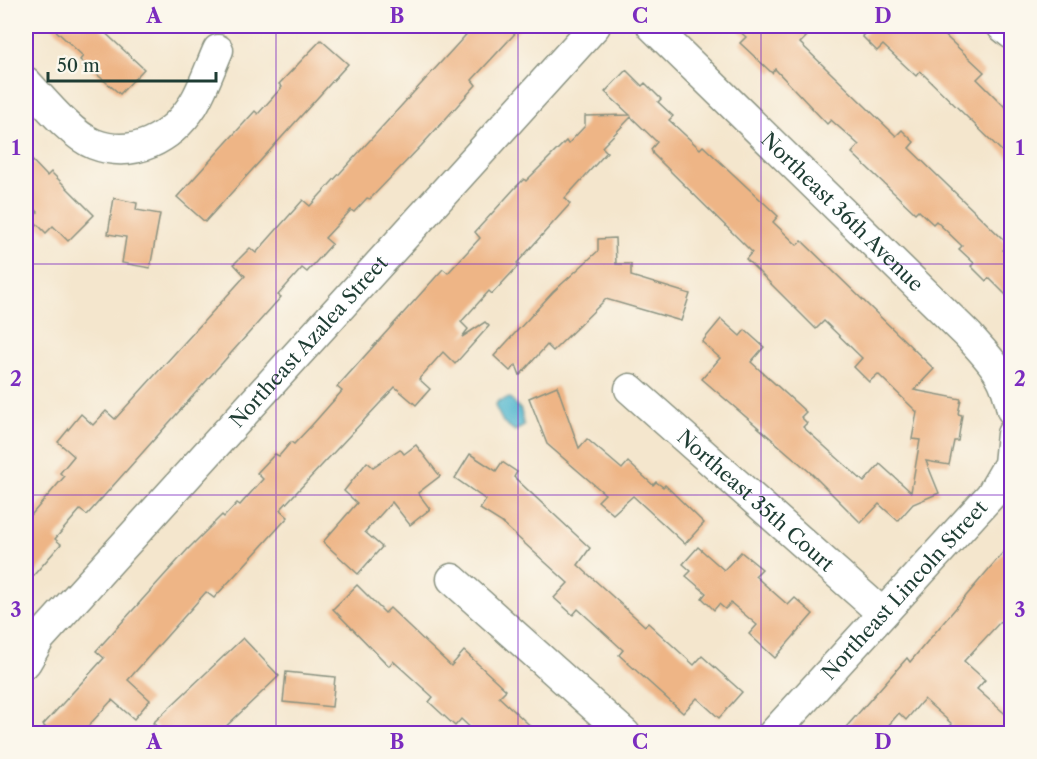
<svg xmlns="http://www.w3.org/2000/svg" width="1037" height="759" font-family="'Libre Caslon Text',serif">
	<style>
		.water { fill: #4fb6ce; stroke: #377a81; stroke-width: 1.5 }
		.building { fill: #eeb586 }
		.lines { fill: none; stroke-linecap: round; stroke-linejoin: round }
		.minor-casing { stroke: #8a9280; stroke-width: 33 }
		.minor { stroke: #fff; stroke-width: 30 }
		.grid { fill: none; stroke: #7b2cbf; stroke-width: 1.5; stroke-opacity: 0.55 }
		.labels { text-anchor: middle; stroke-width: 4.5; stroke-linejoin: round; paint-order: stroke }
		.street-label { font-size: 20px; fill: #1f3d34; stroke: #fbf7ec }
		.neatline { fill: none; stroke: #7b2cbf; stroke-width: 2 }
		.grid-label { font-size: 20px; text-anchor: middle; font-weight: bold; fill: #7b2cbf }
	</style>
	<rect width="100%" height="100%" fill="#fbf7ec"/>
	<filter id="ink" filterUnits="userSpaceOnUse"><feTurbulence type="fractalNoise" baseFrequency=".0167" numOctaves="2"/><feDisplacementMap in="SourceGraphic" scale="12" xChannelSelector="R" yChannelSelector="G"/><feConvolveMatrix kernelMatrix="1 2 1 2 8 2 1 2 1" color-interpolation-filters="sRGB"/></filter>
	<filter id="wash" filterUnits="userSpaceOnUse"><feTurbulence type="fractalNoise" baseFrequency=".008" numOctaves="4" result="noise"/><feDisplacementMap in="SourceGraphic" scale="24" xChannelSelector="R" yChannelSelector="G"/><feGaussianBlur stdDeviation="1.35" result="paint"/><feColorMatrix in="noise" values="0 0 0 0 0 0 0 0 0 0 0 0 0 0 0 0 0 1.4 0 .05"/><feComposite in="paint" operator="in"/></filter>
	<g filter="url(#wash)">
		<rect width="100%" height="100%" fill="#f4e6cd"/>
		<polygon class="water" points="510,398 521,410 524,426 515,431 503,422 495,406 498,401"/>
		<g id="blocks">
			<g class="building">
				<polygon points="51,26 98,26 144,69 120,94 80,60 83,56"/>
				<polygon points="474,26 522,26 472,80 476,85 421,146 370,199 367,198 354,212 351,210 325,238 332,244 307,272 302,268 278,295 281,297 87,515 80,510 55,539 61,544 26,584 26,521 64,477 60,473 74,456 58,442 81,414 93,425 106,411 115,419 245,276 234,264 250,248 256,253 303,200 310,206"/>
				<polygon points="734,26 797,26 808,35 800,43 896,136 902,130 914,142 909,148 1009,245 1003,250 1011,259 1011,300 989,278 986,281 971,266 974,263 959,249 962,246 936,221 933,224 918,210 915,213 852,153 859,145 831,120 827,124 775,69 772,73 740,43 746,37"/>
				<polygon points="862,26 935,26 984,72 977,79 1011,113 1011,160 920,71 916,76 883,45 877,51 862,36 868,31"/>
				<polygon points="321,40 348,64 205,222 177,197 255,111 258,114 282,87 279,84"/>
				<polygon points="626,70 642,86 645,83 661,99 658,102 673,116 669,120 700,149 703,146 778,216 773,222 797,245 802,241 934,369 914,390 961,399 958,414 962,415 958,441 954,441 949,465 926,461 939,493 913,504 898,521 879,504 861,523 812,474 702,379 720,358 702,342 721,319 740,336 745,330 764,347 751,362 806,412 801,417 807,423 803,427 864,482 880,464 911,492 920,440 912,439 917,412 878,374 869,382 854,367 862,358 824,321 816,329 746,259 752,252 653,154 651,149 657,142 631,117 602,147 607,152 565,198 570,204 517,263 519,265 492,294 489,291 461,322 468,329 462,337 485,322 489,326 455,364 443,352 419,379 430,389 416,405 395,387 280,510 288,517 249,560 214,598 206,592 128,680 150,700 134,719 112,700 81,734 52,734 43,725 104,658 96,651 188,549 222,515 224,517 237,503 240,505 263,479 257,473 275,454 279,456 291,442 294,444 312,425 342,391 337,387 443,269 448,273 480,238 475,232 515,188 524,179 526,181 566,141 568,144 585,126 585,116 630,115 605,92"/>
				<polygon points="26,154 47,176 51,172 94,215 68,241 53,226 46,233 32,219 38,212 26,200"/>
				<polygon points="114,198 137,203 136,210 160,214 150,268 122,263 126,237 108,234"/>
				<polygon points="615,238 616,264 631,264 631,276 690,294 681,321 606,299 553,351 547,345 520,375 516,365 510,371 494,356 553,292 598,251 598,239"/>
				<polygon points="557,386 579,448 587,439 622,469 628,462 653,485 656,482 663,487 665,485 704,523 685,544 633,496 613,514 598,501 605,494 547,444 529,398"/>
				<polygon points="416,445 440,476 418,493 430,509 410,525 392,502 365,532 382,547 358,574 323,542 357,503 344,491 367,462 373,467 400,449 404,454"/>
				<polygon points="470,454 496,471 502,462 517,472 514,477 590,548 578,565 645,626 648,623 694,665 702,656 742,692 719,718 697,698 683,713 619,655 623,650 578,609 573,615 554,598 568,583 501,522 480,509 486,500 455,478"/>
				<polygon points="1011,543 1011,632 1001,621 964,661 985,680 977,689 1011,719 1000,734 943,734 952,724 924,699 906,720 899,713 881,734 840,734 907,658 910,662"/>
				<polygon points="698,547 724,570 741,552 762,569 755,576 788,605 795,598 813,614 775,658 749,634 757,625 731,603 725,609 719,604 714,610 702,598 706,593 686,576 691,571 683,564"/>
				<polygon points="357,585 385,613 390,608 451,666 464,651 506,690 499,697 539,734 477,734 461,719 455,726 429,702 433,697 393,661 389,666 333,609"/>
				<polygon points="243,638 279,676 218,734 164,734 153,723"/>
				<polygon points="286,672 335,677 332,707 283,702"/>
			</g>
		</g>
	</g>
	<g filter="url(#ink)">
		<use href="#blocks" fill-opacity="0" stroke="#8a9280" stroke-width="1.5"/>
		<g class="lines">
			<defs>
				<g id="minor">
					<path id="s1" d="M 652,26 L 968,335 C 992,362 1005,373 1012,410"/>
					<polyline points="1002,26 1012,34"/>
					<path d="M 26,82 C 43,100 71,135 94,144 C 133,159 171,139 193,105 C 203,89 210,68 218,50"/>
					<path id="s2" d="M 630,389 L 882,613"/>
					<polyline points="452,579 625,734"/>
					<path id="s3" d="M 26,662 L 40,638 L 595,26"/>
					<path id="s4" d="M 773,734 L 991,495 L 1009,464 L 1012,434"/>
				</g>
			</defs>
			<use href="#minor" class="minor-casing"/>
			<use href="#minor" class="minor"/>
		</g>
	</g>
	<path class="grid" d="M 276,26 L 276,734M 518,26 L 518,734M 761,26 L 761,734M 26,264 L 1012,264M 26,495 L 1012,495"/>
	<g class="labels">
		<g class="street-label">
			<text dy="7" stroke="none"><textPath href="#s1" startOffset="266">Northeast 36th Avenue</textPath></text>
			<text dy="7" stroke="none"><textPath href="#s3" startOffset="428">Northeast Azalea Street</textPath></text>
			<text dy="7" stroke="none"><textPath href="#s2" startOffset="168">Northeast 35th Court</textPath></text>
			<text dy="7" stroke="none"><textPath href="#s4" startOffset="195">Northeast Lincoln Street</textPath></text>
		</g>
	</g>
	<rect width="1037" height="759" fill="none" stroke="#fbf7ec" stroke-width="66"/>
	<path d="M48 72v9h168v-9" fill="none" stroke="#1f3d34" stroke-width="3"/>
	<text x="57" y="72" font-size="18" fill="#1f3d34" stroke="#fbf7ec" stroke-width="4.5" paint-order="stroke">50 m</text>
	<rect x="33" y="33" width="971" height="693" class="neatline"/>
	<g class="grid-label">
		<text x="154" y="23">A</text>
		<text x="397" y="23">B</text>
		<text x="640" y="23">C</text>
		<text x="883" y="23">D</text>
		<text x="16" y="155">1</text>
		<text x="1020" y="155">1</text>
		<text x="16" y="386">2</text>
		<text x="1020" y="386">2</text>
		<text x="16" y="617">3</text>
		<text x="1020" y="617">3</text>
		<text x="154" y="749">A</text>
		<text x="397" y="749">B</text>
		<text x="640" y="749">C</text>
		<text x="883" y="749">D</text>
	</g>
</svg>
